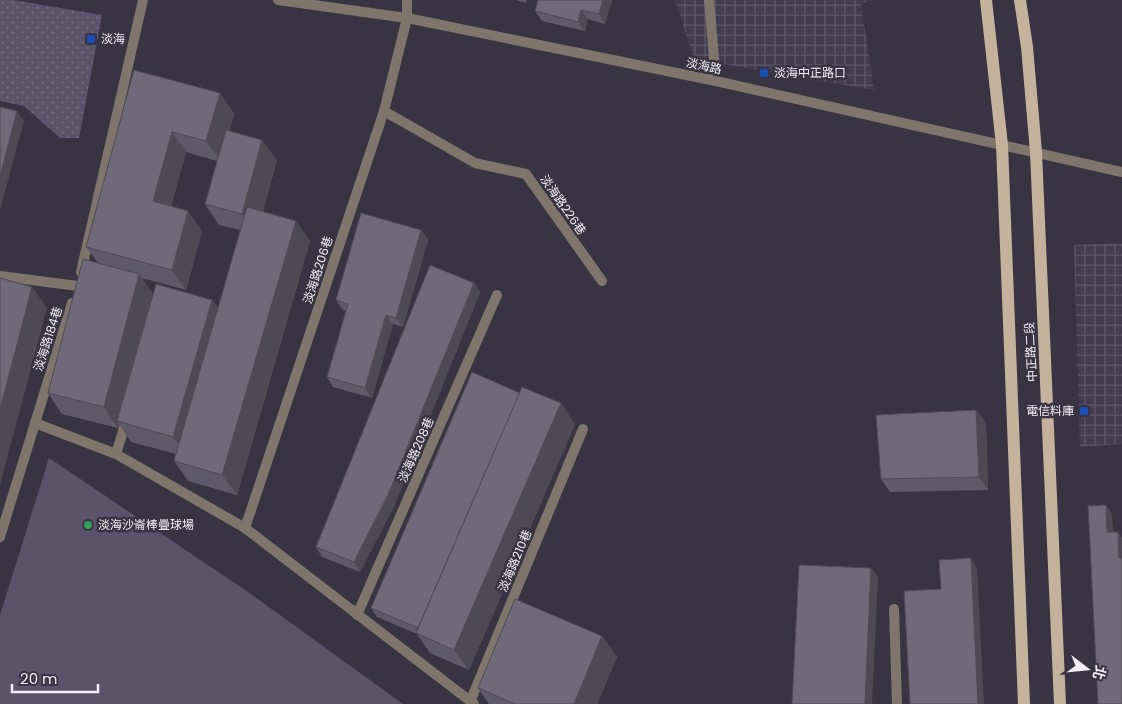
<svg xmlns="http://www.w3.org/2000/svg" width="1122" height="704" font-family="Poppins,'Noto Sans TC',sans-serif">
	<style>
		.industrial { fill: url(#industrial-grid) }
		.grass { fill: url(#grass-dots) }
		.garden { fill: #5b536a }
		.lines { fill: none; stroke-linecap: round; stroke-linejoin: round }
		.lane { stroke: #7f756a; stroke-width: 10 }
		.street { stroke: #7f756a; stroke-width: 10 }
		.primary { stroke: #c5b29c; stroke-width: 12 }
		.wall { fill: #5f5a69; fill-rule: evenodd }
		.shaded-wall { fill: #4e4a55 }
		.building { fill: #6f697a; stroke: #4e4a55 }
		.transit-dot { fill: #1a4fb4; stroke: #393443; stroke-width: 2 }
		.leisure-dot { fill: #2e9e5b; stroke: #393443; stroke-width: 2 }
		.labels { text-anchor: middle; stroke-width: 5; stroke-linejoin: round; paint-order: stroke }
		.poi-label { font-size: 12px; fill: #f1eef7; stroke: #393443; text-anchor: start }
		.street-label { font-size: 12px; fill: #f1eef7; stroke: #393443 }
	</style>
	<defs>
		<pattern id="industrial-grid" width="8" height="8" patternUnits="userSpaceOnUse" patternTransform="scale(1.25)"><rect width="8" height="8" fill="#433c51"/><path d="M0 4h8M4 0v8" fill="none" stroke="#5f586b"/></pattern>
		<pattern id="grass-dots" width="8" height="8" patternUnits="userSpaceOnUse" patternTransform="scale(1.25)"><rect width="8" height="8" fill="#5b536a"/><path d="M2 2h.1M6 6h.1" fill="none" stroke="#736c80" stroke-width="1.8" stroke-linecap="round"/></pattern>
	</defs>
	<rect width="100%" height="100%" fill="#393443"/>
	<g class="industrial">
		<polygon points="675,0 874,0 861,4 874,90 694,59"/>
		<polygon points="1122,243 1122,444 1080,447 1074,245"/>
	</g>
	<polygon class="grass" points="0,0 13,0 102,15 79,138 60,138 24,106 0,101"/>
	<polygon class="garden" points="49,458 248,592 403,704 0,704 0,615"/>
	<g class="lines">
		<polyline class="lane" points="709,0 716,81"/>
		<g class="street">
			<polyline points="278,0 407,18 716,81 1122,172"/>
			<polyline points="384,111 475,163 526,174 602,281"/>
			<polyline points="81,272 143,0"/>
			<polyline points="0,276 78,286"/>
			<polyline points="35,423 116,454 245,528 474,704"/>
			<polyline points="116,454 127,418"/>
			<polyline points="245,528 384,111 407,18 407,0"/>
			<polyline points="0,537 72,303"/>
			<polyline points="894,609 897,704"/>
			<polyline points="357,615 497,295"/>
			<polyline points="470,702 583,429"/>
		</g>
		<g class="primary">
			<polyline points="986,0 1002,145 1024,704"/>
			<polyline points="1020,0 1027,47 1036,152 1060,704"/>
		</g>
	</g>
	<g class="wall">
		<polygon points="516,0 527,0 526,3"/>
		<polygon points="538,0 612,0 605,24 588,19 585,31 542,21 535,11"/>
		<path d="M 134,70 L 220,93 L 234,114 L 229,131 L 277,160 L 263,211 L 310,241 L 237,495 L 188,481 L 174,461 L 176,454 L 131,442 L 119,424 L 118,428 L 62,414 L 48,393 L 98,263 L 86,247 ZM 186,152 L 217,161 L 205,204 L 219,225 L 240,230 L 218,308 L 212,300 L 150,304 L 142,278 L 186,290 L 202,231 L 171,206 Z"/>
		<polygon points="421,230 428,240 403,327 393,324 372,398 333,387 327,377 346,311 343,310 336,300"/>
		<polygon points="474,283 480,292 395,504 360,572 322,557 316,547"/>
		<polygon points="976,410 986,423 988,490 890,492 881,479"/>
		<polygon points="575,424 469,670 430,653 417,634 377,617 371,608"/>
		<polygon points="602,636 617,657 597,704 489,704 478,688"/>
	</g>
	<g class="shaded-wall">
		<polygon points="603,0 612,0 605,24 599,14"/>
		<polygon points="581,10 588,19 585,31 578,22"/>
		<polygon points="220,93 234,114 221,162 206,141"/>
		<polygon points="17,111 24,121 0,210 0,177"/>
		<polygon points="172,132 186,152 167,222 153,201"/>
		<polygon points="262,140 277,160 256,235 242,214"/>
		<polygon points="188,211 202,231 186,290 172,270"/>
		<polygon points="296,221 310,241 237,495 222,475"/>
		<polygon points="421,230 428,240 403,327 396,318"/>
		<polygon points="139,274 153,294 117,421 119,424 118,428 104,407"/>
		<polygon points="474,283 480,292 395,504 360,572 354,562"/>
		<polygon points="32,287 47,308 0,485 0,410"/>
		<polygon points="212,300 226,320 188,457 173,437"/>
		<polygon points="386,315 393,324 372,398 365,388"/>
		<polygon points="561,403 575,424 469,670 454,650"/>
		<polygon points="976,410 986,423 988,490 979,477"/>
		<polygon points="1106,505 1112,514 1114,542 1107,532"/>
		<polygon points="1118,532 1122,538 1122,562 1119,558"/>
		<polygon points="971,558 977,568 984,704 978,704"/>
		<polygon points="871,568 878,577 872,704 865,704"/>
		<polygon points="602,636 617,657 597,704 574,704"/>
	</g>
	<g class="building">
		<polygon points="538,0 603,0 599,14 581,10 578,22 535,11"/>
		<polygon points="134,70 220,93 206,141 172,132 153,201 188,211 172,270 86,247"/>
		<polygon points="0,107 17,111 0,177"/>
		<polygon points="226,130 262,140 242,214 205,204"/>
		<polygon points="247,207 296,221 222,475 174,461"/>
		<polygon points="361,213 421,230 396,318 386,315 365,388 327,377 348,304 336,300"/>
		<polygon points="83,259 139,274 104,407 48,393"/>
		<polygon points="430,265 474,283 388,495 354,562 316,547"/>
		<polygon points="0,278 32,287 0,410"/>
		<polygon points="156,284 212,300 173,437 117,421"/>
		<polygon points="472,372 520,393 418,628 371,608"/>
		<polygon points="522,387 561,403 454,650 416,633"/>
		<polygon points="976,410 979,477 881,479 876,415"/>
		<polygon points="1106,505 1107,532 1118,532 1119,558 1122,558 1122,704 1098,704 1088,506"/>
		<polygon points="971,558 978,704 910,704 904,591 941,589 939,560"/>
		<polygon points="799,565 871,568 865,704 792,704"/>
		<polygon points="515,599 602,636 574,704 515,704 478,688"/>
	</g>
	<g class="transit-dot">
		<rect x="86" y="34" width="10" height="10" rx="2.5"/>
		<rect x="759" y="68" width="10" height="10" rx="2.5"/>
		<rect x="1079" y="406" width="10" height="10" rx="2.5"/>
	</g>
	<circle class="leisure-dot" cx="88" cy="525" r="5"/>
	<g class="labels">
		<g class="poi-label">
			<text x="101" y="43">淡海</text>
			<text x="774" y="77">淡海中正路口</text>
			<text x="1074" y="415" text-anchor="end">電信料庫</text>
			<text x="98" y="529">淡海沙崙棒疊球場</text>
		</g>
		<g class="street-label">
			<text transform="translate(704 66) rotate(12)" y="4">淡海路</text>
			<text transform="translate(563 205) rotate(55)" y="4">淡海路226巷</text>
			<text transform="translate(318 270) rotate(-72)" y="4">淡海路206巷</text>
			<text transform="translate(48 339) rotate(-72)" y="4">淡海路184巷</text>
			<text transform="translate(1031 352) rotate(-93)" y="4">中正路二段</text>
			<text transform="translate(416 450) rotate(-66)" y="4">淡海路208巷</text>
			<text transform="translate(515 561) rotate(-67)" y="4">淡海路210巷</text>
		</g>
	</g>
	<g transform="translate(1087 669) rotate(106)" stroke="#393443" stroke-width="4" paint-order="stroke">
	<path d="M0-4L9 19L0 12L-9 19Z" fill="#f1eef7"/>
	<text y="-8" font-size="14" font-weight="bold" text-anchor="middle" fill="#f1eef7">北</text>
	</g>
	<path d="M12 684v8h86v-8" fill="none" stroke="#f1eef7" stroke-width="2.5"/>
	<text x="20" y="684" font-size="15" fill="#f1eef7" stroke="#393443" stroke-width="4" paint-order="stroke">20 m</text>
</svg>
